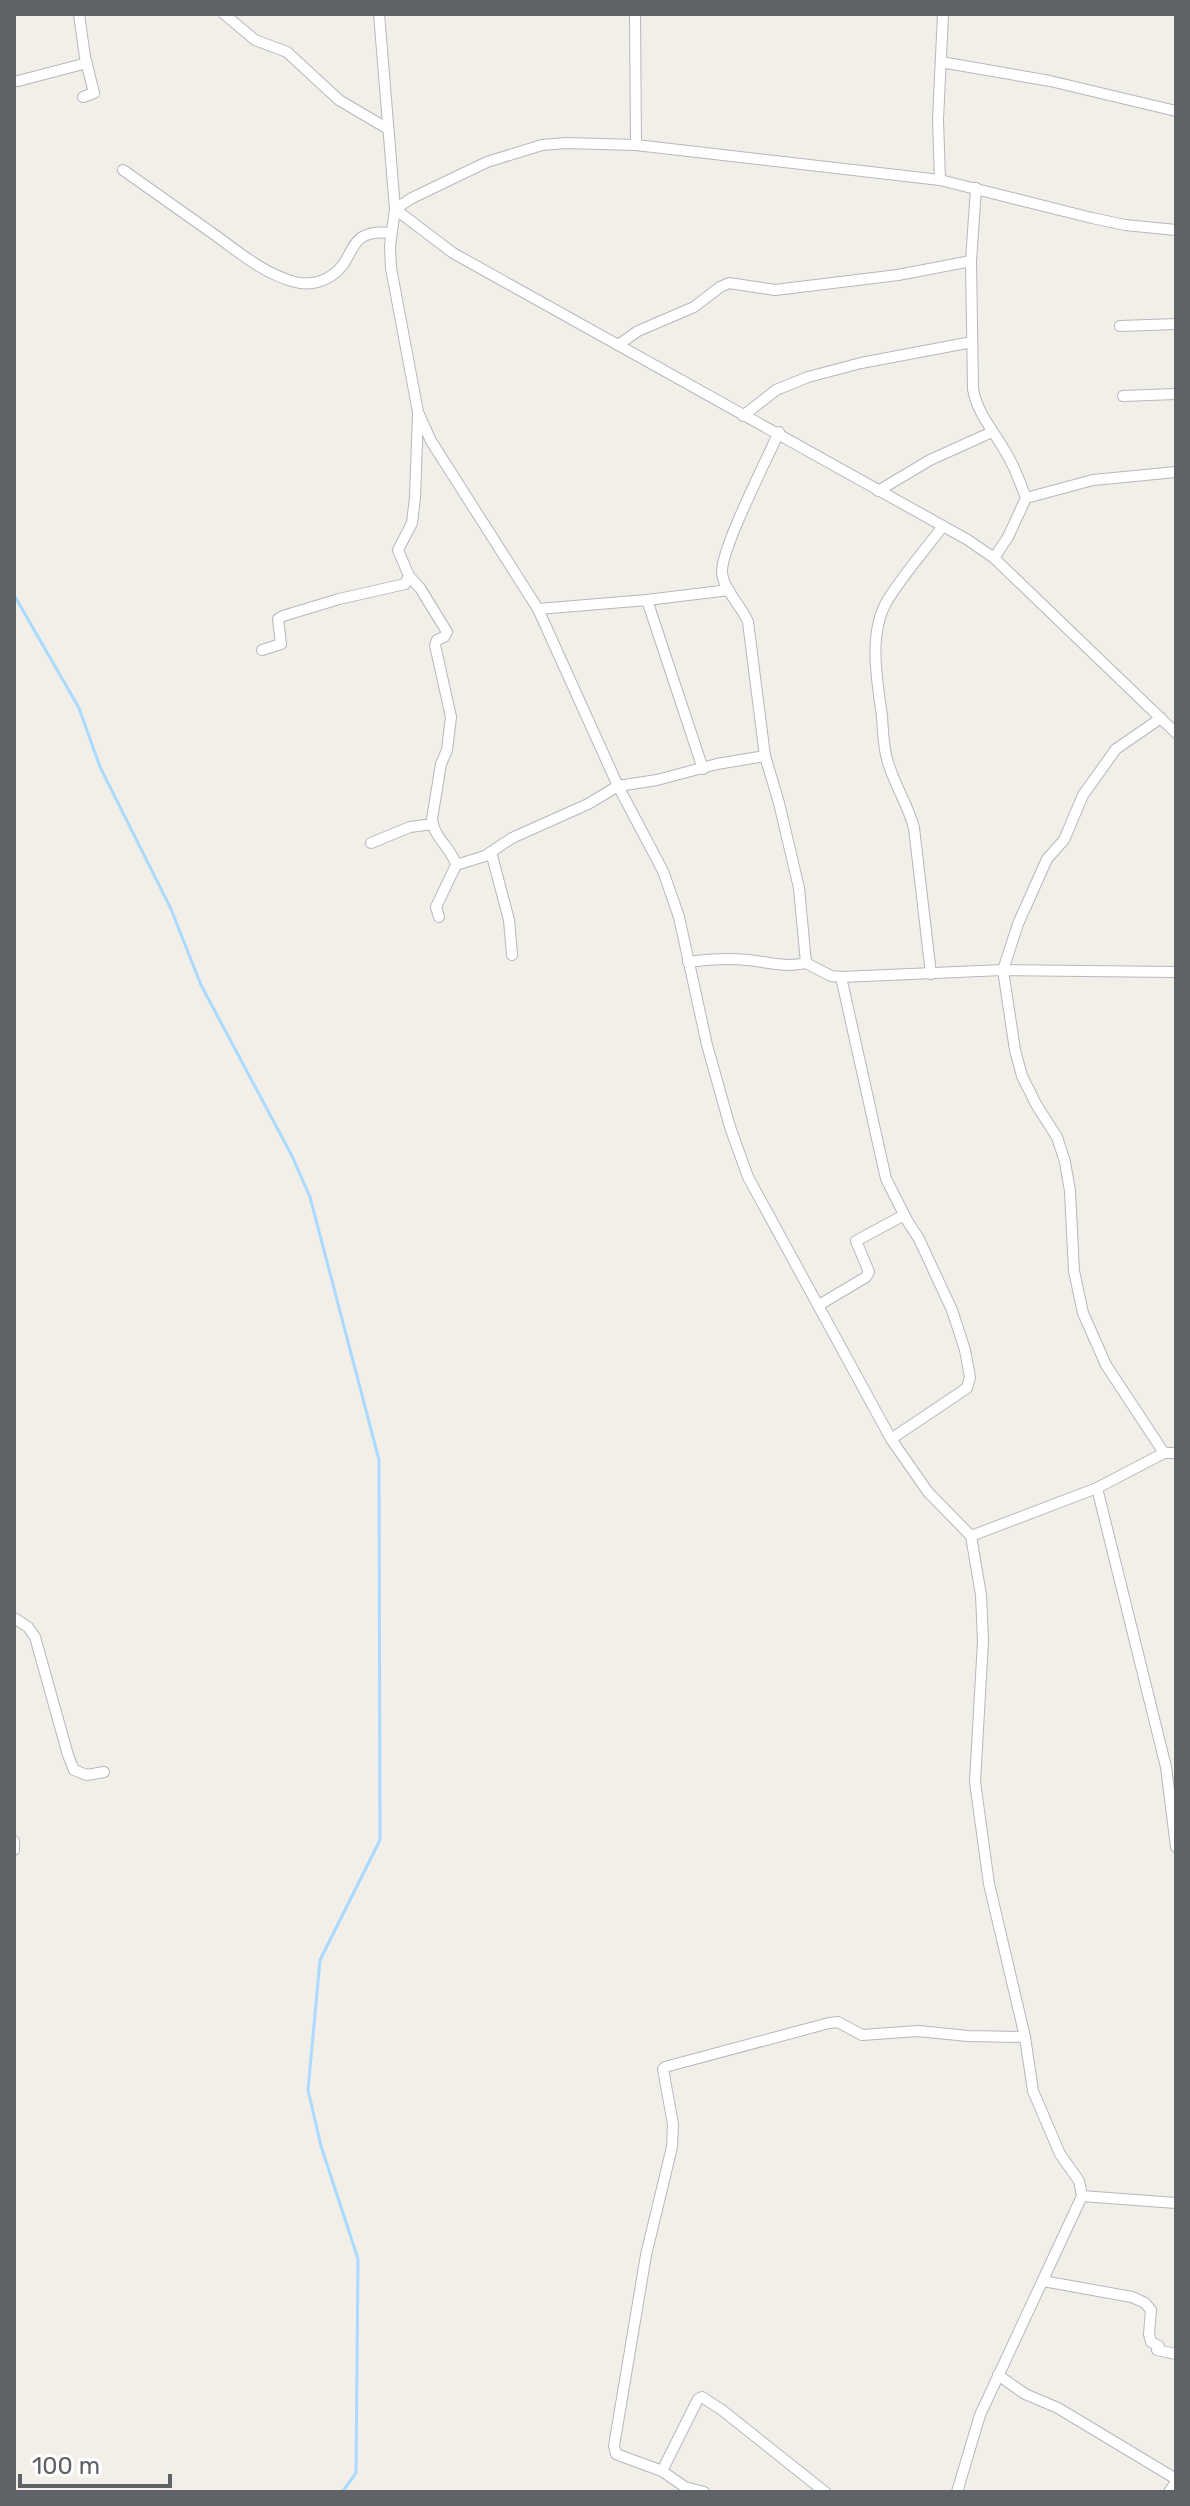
<svg xmlns="http://www.w3.org/2000/svg" width="1190" height="2506" font-family="Rubik,sans-serif">
	<style>
		.lines { fill: none; stroke-linecap: round; stroke-linejoin: round }
		.stream { stroke: #aadaff; stroke-width: 3 }
		.minor-casing { stroke: #b5b8bc; stroke-width: 12 }
		.minor { stroke: #fff; stroke-width: 10 }
	</style>
	<rect width="100%" height="100%" fill="#f1efe8"/>
	<g class="lines">
		<polyline class="stream" points="14,595 79,708 100,767 171,909 201,985 292,1156 310,1197 379,1460 380,1840 320,1960 308,2090 321,2146 358,2259 356,2473 342,2492"/>
		<defs>
			<g id="minor">
				<polyline points="79,14 85,57 94,93 83,97"/>
				<polyline points="224,14 255,40 287,52 339,100 388,129"/>
				<polyline points="379,14 395,209 453,253 968,540 994,558 1176,733"/>
				<polyline points="635,14 636,145"/>
				<polyline points="941,62 1050,81 1176,111"/>
				<polyline points="18,81 87,63"/>
				<path d="M 123,170 C 154,192 184,213 215,235 C 240,253 264,274 295,282 C 307,285 320,283 331,276 C 358,259 344,228 391,233"/>
				<polyline points="940,180 938,120 943,14"/>
				<path d="M 976,188 L 971,261 L 973,389 C 977,413 993,430 1005,451 C 1014,465 1020,482 1026,498 L 1008,537 L 994,558"/>
				<polyline points="1120,326 1176,324"/>
				<polyline points="618,345 638,331 694,307 720,287 729,283 775,290 898,275 971,261"/>
				<polyline points="1123,396 1176,394"/>
				<polyline points="743,416 776,390 808,377 861,363 972,342"/>
				<path d="M 779,432 C 767,459 721,549 722,572 C 723,590 742,606 748,622 L 765,756 L 779,803 L 799,888 L 806,963"/>
				<polyline points="878,491 930,460 992,432"/>
				<polyline points="1026,498 1093,480 1176,472"/>
				<path d="M 409,576 L 420,588 L 447,632 L 444,637 L 437,640 L 435,645 L 451,717 L 447,750 L 441,764 L 432,819 C 434,839 452,848 456,865 L 436,907 L 439,917"/>
				<polyline points="647,600 703,769"/>
				<polyline points="538,609 647,600 729,590"/>
				<polyline points="262,650 281,644 278,619 283,616 339,599 405,584 409,576 398,550 412,523 415,497 418,414"/>
				<polyline points="1161,718 1116,749 1083,795 1064,840 1047,859 1018,924 1003,970 1015,1050 1022,1076 1037,1106 1057,1137 1065,1162 1070,1191 1074,1271 1083,1313 1106,1365 1164,1453"/>
				<polyline points="371,843 410,827 433,824"/>
				<polyline points="491,852 509,920 512,955"/>
				<polyline points="456,865 485,856 512,838 588,804 618,786 657,780 717,764 765,756"/>
				<path d="M 688,962 C 708,959 727,958 748,960 C 768,962 786,968 806,963 L 831,976 L 841,977 L 1003,970 L 1176,972"/>
				<path d="M 931,974 L 914,828 C 908,804 893,783 887,759 C 883,745 883,730 882,716 C 877,680 868,634 887,601 C 903,575 925,550 943,526"/>
				<polyline points="841,977 886,1179 908,1222 919,1239 952,1310 965,1350 970,1377 967,1388 891,1439"/>
				<polyline points="819,1305 866,1277 869,1272 856,1241 904,1215"/>
				<polyline points="1097,1488 1166,1767 1176,1847"/>
				<polyline points="971,1536 1097,1488 1164,1453 1176,1453"/>
				<polyline points="14,1618 28,1627 35,1637 68,1755 74,1770 87,1775 104,1772"/>
				<polyline points="14,1841 14,1850"/>
				<polyline points="1082,2196 1176,2203"/>
				<polyline points="1043,2281 1132,2297 1145,2303 1151,2310 1149,2334 1151,2342 1159,2346 1157,2350 1176,2354"/>
				<polyline points="998,2375 1025,2394 1058,2408 1176,2479"/>
				<polyline points="662,2471 698,2399 702,2397 722,2410 825,2492"/>
				<polyline points="704,2492 685,2487 662,2471 616,2454 614,2446 646,2255 672,2147 673,2124 663,2069 665,2067 829,2023 838,2022 862,2035 918,2031 968,2036 1025,2037"/>
				<polyline points="957,2492 980,2415 1082,2196 1079,2181 1060,2154 1033,2091 1025,2037 989,1884 975,1782 983,1641 981,1595 971,1536 928,1492 891,1439 748,1177 730,1127 707,1045 679,917 663,871 618,786 538,609 431,441 418,412 391,268 390,246 395,209 412,198 487,162 542,145 566,143 636,145 940,180 1092,218 1125,225 1176,230"/>
				<polyline points="1169,2492 1176,2482"/>
			</g>
		</defs>
		<use href="#minor" class="minor-casing"/>
		<use href="#minor" class="minor"/>
	</g>
	<rect width="1190" height="2506" fill="none" stroke="#5f6368" stroke-width="32"/>
	<path d="M20 2474v12h150v-12" fill="none" stroke="#5f6368" stroke-width="4"/>
	<text x="32" y="2474" font-size="24" fill="#5f6368" stroke="#ffffff" stroke-width="6" paint-order="stroke">100 m</text>
</svg>
